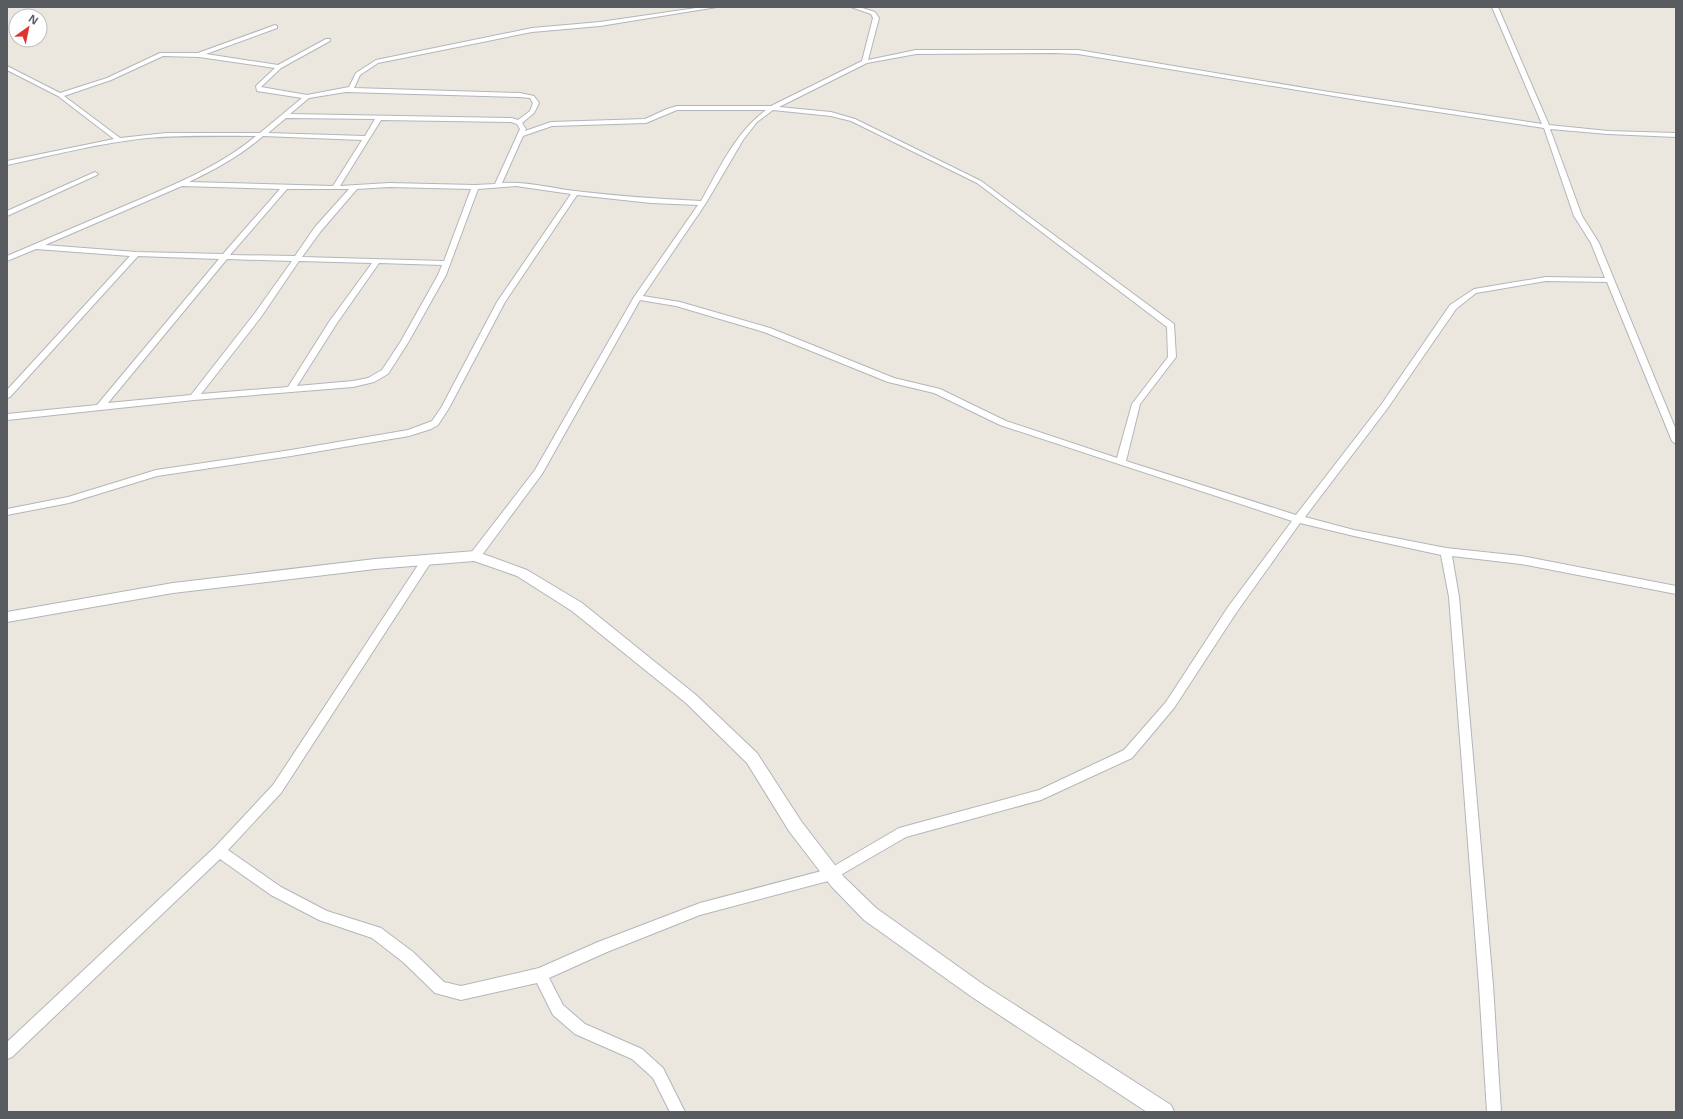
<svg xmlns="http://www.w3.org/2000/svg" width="1683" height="1119" font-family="'Noto Sans',sans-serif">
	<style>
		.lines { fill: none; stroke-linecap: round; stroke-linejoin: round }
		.street-casing { stroke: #b2b6ba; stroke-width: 2 }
		.secondary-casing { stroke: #b1b5ba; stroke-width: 2 }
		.street { fill: #fff; fill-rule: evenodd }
		.secondary { fill: #fff; fill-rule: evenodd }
	</style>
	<rect width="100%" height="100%" fill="#ebe7df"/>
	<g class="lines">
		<defs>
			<g id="street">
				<path d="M 703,7 L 717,7 L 600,26 L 532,32 L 378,63 L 360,75 L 354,88 L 520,93 L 534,96 L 539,103 L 534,113 L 522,123 L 526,129 L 525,131 L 551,122 L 645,119 L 667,109 L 677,106 L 771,106 L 862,61 L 873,18 L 871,14 L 851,7 L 859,7 L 875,12 L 879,18 L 868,60 L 916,50 L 1078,50 L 1323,91 L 1542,124 L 1492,7 L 1498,7 L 1549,125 L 1608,131 L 1676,133 L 1676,137 L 1608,134 L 1550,129 L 1582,216 L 1599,243 L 1676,430 L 1676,444 L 1672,441 L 1607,282 L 1546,281 L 1476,293 L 1456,309 L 1387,409 L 1305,517 L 1354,530 L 1446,548 L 1521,556 L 1676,586 L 1676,594 L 1521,564 L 1452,556 L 1459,597 L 1493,985 L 1501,1112 L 1487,1112 L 1479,985 L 1449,597 L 1441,555 L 1354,536 L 1300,523 L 1236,613 L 1174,708 L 1132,758 L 1041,800 L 906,837 L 832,880 L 700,915 L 607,952 L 549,978 L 563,1005 L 585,1024 L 642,1049 L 663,1068 L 685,1112 L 670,1112 L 653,1078 L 632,1059 L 575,1034 L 553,1015 L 537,983 L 461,1000 L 435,993 L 403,962 L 372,938 L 319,920 L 271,895 L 220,859 L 12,1057 L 7,1059 L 7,1042 L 215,847 L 273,785 L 424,556 L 428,555 L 433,559 L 281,793 L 228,850 L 281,887 L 327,911 L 381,928 L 413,952 L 444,982 L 461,986 L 539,968 L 598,942 L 700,903 L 829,869 L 899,828 L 1039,790 L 1124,750 L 1166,702 L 1228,607 L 1292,521 L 1000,425 L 934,393 L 888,382 L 764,332 L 676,306 L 640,300 L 542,474 L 479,559 L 471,559 L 470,556 L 471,553 L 535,470 L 634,297 L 698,205 L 651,203 L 577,195 L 505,302 L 449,408 L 438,425 L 431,429 L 409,436 L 291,456 L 157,476 L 69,503 L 7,515 L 7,509 L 68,497 L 156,470 L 291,450 L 408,430 L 432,421 L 441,408 L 497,302 L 571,194 L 516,186 L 478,189 L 446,275 L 409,341 L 388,374 L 374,382 L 353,387 L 194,400 L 7,420 L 7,414 L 97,405 L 219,259 L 138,256 L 10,397 L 7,398 L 7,390 L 130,256 L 36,249 L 7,261 L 7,256 C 50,238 93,219 136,201 C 178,183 220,166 256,136 C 219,136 183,135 147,138 C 100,143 53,155 7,165 L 7,161 L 114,139 L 58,96 L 7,70 L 7,66 L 60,93 L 107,78 L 160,53 L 198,53 L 275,25 L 277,26 L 277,28 L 206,54 L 278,65 L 326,39 L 330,39 L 330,41 L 281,68 L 261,87 L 307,95 L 349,87 L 356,73 L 376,60 L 532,28 L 600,22 ZM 1055,53 L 1078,54 L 1364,101 L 1544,128 L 1574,216 L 1591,243 L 1605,278 L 1546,277 L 1474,289 L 1450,305 L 1381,405 L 1296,515 L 1126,461 L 1140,404 L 1176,357 L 1174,324 L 981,181 L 855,119 L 831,112 L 779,107 L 867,63 L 916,54 ZM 163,56 L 199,57 L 275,68 L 256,86 L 257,91 L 302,98 L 260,133 L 166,133 L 120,138 L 64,96 L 111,80 ZM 346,92 L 520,97 L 530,98 L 533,103 L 530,111 L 518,120 L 512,118 L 290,114 L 309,98 ZM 677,110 L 766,110 C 735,133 720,168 701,201 C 659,199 617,196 575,191 C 551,188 526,181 502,183 L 523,136 L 552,126 L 646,123 ZM 773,110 L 831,116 L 851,121 L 977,183 L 1167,327 L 1168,357 L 1132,404 L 1117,458 L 1006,421 L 940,389 L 894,378 L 770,328 L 680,302 L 643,296 L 706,203 L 743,140 L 757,122 ZM 286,118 L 375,119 L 365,136 L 268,133 ZM 381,120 L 511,122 L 517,124 L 520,129 L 495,184 L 475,185 L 389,183 L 340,186 ZM 263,136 L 362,140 L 333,186 L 189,182 C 216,169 240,156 263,136 ZM 182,186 L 280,189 L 223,254 L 136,252 L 45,245 ZM 389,187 L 471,189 L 444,261 L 302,257 L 321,231 L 357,189 ZM 287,189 L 349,189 L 315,227 L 295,256 L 230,255 ZM 227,259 L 292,261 L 255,313 L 191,395 L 108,403 ZM 299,261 L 372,263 L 329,322 L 288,387 L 201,394 L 261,317 ZM 379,263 L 442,265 L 438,275 L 401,341 L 382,370 L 368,378 L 353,381 L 297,386 L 337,323 Z"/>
				<polygon points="95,172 98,174 97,175 7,216 7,211"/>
			</g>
			<polygon id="secondary" points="475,551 527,570 582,603 696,695 757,753 801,821 844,877 876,908 984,985 1171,1105 1174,1112 1147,1112 972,997 864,920 832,887 789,831 747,763 686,703 572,611 517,576 474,561 375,569 173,593 7,622 7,612 173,583 375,559"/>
		</defs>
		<use href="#street" class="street-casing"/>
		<use href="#secondary" class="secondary-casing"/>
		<use href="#street" class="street"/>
		<use href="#secondary" class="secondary"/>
	</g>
	<rect width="1683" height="1119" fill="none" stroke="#585c60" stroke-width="16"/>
	<g transform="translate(28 28) rotate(33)"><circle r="19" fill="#ffffff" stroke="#bcbebf"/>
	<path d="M0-3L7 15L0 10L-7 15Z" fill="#df3231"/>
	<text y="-6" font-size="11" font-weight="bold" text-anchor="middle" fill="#585c60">N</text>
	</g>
</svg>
